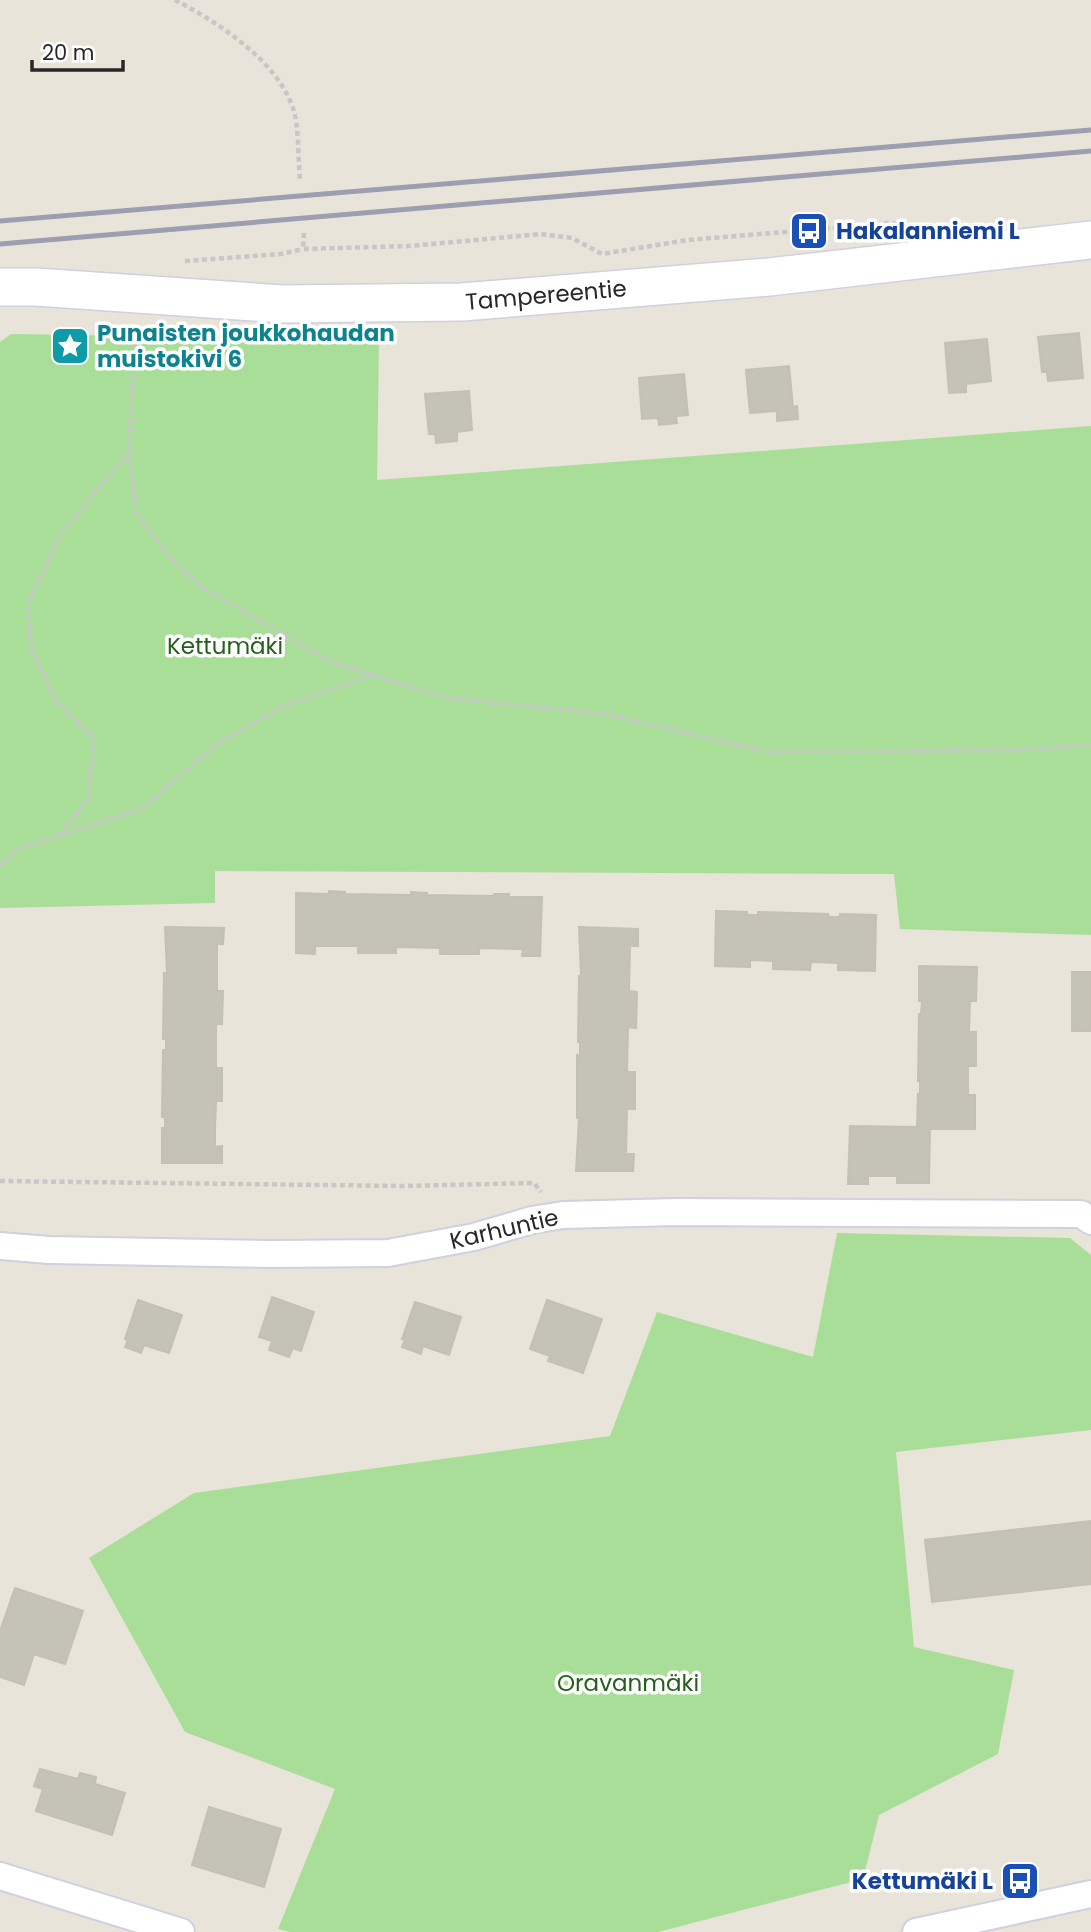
<svg xmlns="http://www.w3.org/2000/svg" width="1091" height="1932" font-family="Poppins,sans-serif">
	<style>
		.green { fill: #a9de98 }
		.building { fill: #c5c2b8; stroke: #c4c0b3; stroke-width: 2 }
		.lines { fill: none; stroke-linecap: round; stroke-linejoin: round }
		.minor-casing { stroke: #cfd0e0; stroke-width: 30 }
		.secondary-casing { stroke: #cfd0e0; stroke-width: 40 }
		.path { stroke: #c7c7c7; stroke-width: 4.5; stroke-dasharray: 5 3.5; stroke-linecap: butt }
		.minor { stroke: #fff; stroke-width: 26 }
		.secondary { stroke: #fff; stroke-width: 37 }
		.rail { stroke: #9d9eb1; stroke-width: 5 }
		.labels { text-anchor: middle; stroke-width: 7; stroke-linejoin: round; paint-order: stroke }
		.transit-label { font-size: 23px; font-weight: bold; fill: #164399; stroke: #fff; text-anchor: start }
		.street-label { font-size: 23px; fill: #272727; stroke: #fff }
		.culture-label { font-size: 23px; font-weight: bold; fill: #0d838f; stroke: #fff; text-anchor: start }
		.park-label { font-size: 23px; fill: #245f1c; stroke: #fff }
	</style>
	<rect width="100%" height="100%" fill="#e9e4d9"/>
	<g class="green">
		<polygon points="11,334 379,339 377,480 1091,426 1091,935 900,929 894,874 215,871 215,903 0,908 0,342"/>
		<polygon points="837,1233 1070,1238 1091,1255 1091,1430 896,1452 914,1647 1014,1670 998,1754 879,1815 863,1879 658,1932 290,1932 278,1929 335,1789 185,1732 89,1558 194,1493 610,1436 657,1312 813,1357"/>
	</g>
	<g class="building">
		<polygon points="1079,333 1083,378 1048,381 1047,372 1042,372 1038,337"/>
		<polygon points="987,339 991,381 966,384 966,392 949,393 945,343"/>
		<polygon points="789,366 793,407 797,406 798,419 777,421 777,411 750,413 746,370"/>
		<polygon points="684,374 688,415 676,416 677,423 659,425 658,418 642,419 639,378"/>
		<polygon points="469,391 472,430 457,432 457,441 436,443 435,434 429,434 425,394"/>
		<polygon points="329,891 345,892 345,894 411,895 411,892 427,893 427,895 493,896 494,894 509,894 509,897 542,897 540,956 522,956 523,949 479,948 479,954 440,954 440,948 396,947 396,953 358,953 358,946 315,946 315,954 296,953 296,893 329,894"/>
		<polygon points="716,911 747,912 747,915 758,915 758,912 828,914 829,917 839,917 840,914 876,915 875,971 838,970 838,963 811,962 810,970 773,969 773,961 750,960 750,967 715,966"/>
		<polygon points="165,927 224,928 223,944 217,944 217,991 223,991 222,1024 216,1024 216,1068 222,1068 222,1101 216,1101 215,1129 215,1147 222,1146 222,1163 162,1163 162,1128 165,1128 165,1117 162,1117 163,1050 166,1050 166,1039 163,1039 164,973 167,973"/>
		<polygon points="579,927 638,929 638,946 630,946 629,991 637,992 636,1028 628,1027 627,1072 635,1072 635,1109 627,1109 626,1154 634,1154 633,1171 576,1171 579,1118 577,1118 577,1055 580,1056 580,1042 578,1042 579,976 581,976"/>
		<polygon points="919,966 977,967 976,1001 970,1001 969,1032 976,1032 976,1066 968,1066 968,1095 975,1095 975,1129 930,1129 929,1183 897,1183 897,1176 868,1176 868,1184 848,1184 850,1126 917,1127 918,1094 920,1094 920,1082 918,1081 919,1014 921,1014 922,1001 919,1001"/>
		<rect x="1072" y="972" width="19" height="59"/>
		<polygon points="272,1297 314,1312 301,1351 293,1348 289,1357 269,1350 272,1341 259,1337"/>
		<polygon points="138,1300 182,1315 169,1353 144,1345 141,1353 125,1347 128,1340 125,1339"/>
		<polygon points="547,1300 602,1319 583,1373 548,1361 550,1356 530,1349"/>
		<polygon points="415,1302 461,1317 449,1355 423,1346 421,1354 402,1347 405,1340 402,1339"/>
		<polygon points="1091,1521 1091,1584 932,1602 925,1540"/>
		<polygon points="15,1588 83,1611 65,1664 34,1654 24,1685 0,1677 0,1631"/>
		<polygon points="40,1769 78,1779 80,1773 96,1777 95,1784 125,1793 112,1835 36,1811 43,1789 34,1786"/>
		<polygon points="209,1807 281,1829 264,1887 192,1865"/>
	</g>
	<g class="lines">
		<defs>
			<g id="minor">
				<polyline points="0,1246 49,1250 272,1254 388,1253 474,1237 532,1220 563,1215 675,1212 1081,1214 1091,1221"/>
				<polyline points="0,1876 181,1932"/>
				<polyline points="916,1932 1091,1894"/>
			</g>
			<polyline id="secondary" points="0,287 36,287 283,304 462,302 769,277 1091,240"/>
		</defs>
		<use href="#minor" class="minor-casing"/>
		<use href="#secondary" class="secondary-casing"/>
		<g class="path">
			<path d="M 175,0 C 218,22 277,61 293,108 C 299,124 298,160 300,179"/>
			<polyline points="304,233 303,249 410,246 541,234 572,238 602,254 688,240 892,223 909,225"/>
			<polyline points="185,261 281,254 303,249"/>
			<polyline points="129,452 137,513 164,550 201,587 331,662 448,698 604,714 769,752 1019,750 1091,745"/>
			<polyline points="60,836 140,810 213,747 281,707 372,675"/>
			<polyline points="0,865 20,848 60,836 88,798 94,739 57,702 31,649 28,604 61,534 129,452 136,325"/>
			<polyline points="0,1181 404,1186 534,1183 541,1192"/>
		</g>
		<use href="#minor" class="minor"/>
		<use href="#secondary" class="secondary"/>
		<g class="rail">
			<polyline points="0,221 1091,130"/>
			<polyline points="0,244 1091,151"/>
		</g>
	</g>
	<defs>
		<symbol id="bus-square" viewBox="-11 -11 22 22"><rect x="-9" y="-9" width="18" height="18" rx="4" fill="#1a4fb4" stroke="#fff"/><path d="M-5-6H5V4H4V6H2V4H-2V6H-4V4H-5ZM-3.5-4V0h7V-4ZM-3.5 1.2v1.5H-2V1.2ZM2 1.2v1.5H3.5V1.2Z" fill="#fff"/></symbol>
		<symbol id="sight-square" viewBox="-11 -11 22 22"><rect x="-9" y="-9" width="18" height="18" rx="4" fill="#0f9aa8" stroke="#fff"/><path d="M0-6L1.8-2.2L6-1.7L2.9 1.2L3.7 5.4L0 3.3L-3.7 5.4L-2.9 1.2L-6-1.7L-1.8-2.2Z" fill="#fff"/></symbol>
	</defs>
	<g fill-rule="evenodd">
		<use href="#bus-square" x="787" y="209" width="44" height="44"/>
		<use href="#sight-square" x="48" y="324" width="44" height="44"/>
		<use href="#bus-square" x="998" y="1859" width="44" height="44"/>
	</g>
	<g class="labels">
		<g class="transit-label">
			<text x="836" y="239">Hakalanniemi L</text>
			<text x="993" y="1889" text-anchor="end">Kettumäki L</text>
		</g>
		<g class="street-label">
			<text transform="translate(546 295) rotate(-5)" y="8">Tampereentie</text>
			<text transform="translate(504 1229) rotate(-13)" y="8">Karhuntie</text>
		</g>
		<g class="culture-label">
			<text x="97" y="341">Punaisten joukkohaudan<tspan x="97" dy="26">muistokivi 6</tspan></text>
		</g>
		<g class="park-label">
			<text x="225" y="654">Kettumäki</text>
			<text x="628" y="1691">Oravanmäki</text>
		</g>
	</g>
	<path d="M32 60v10h91v-10" fill="none" stroke="#272727" stroke-width="3.5"/>
	<text x="42" y="60" font-size="21" fill="#272727" stroke="#ffffff" stroke-width="5" paint-order="stroke">20 m</text>
</svg>
